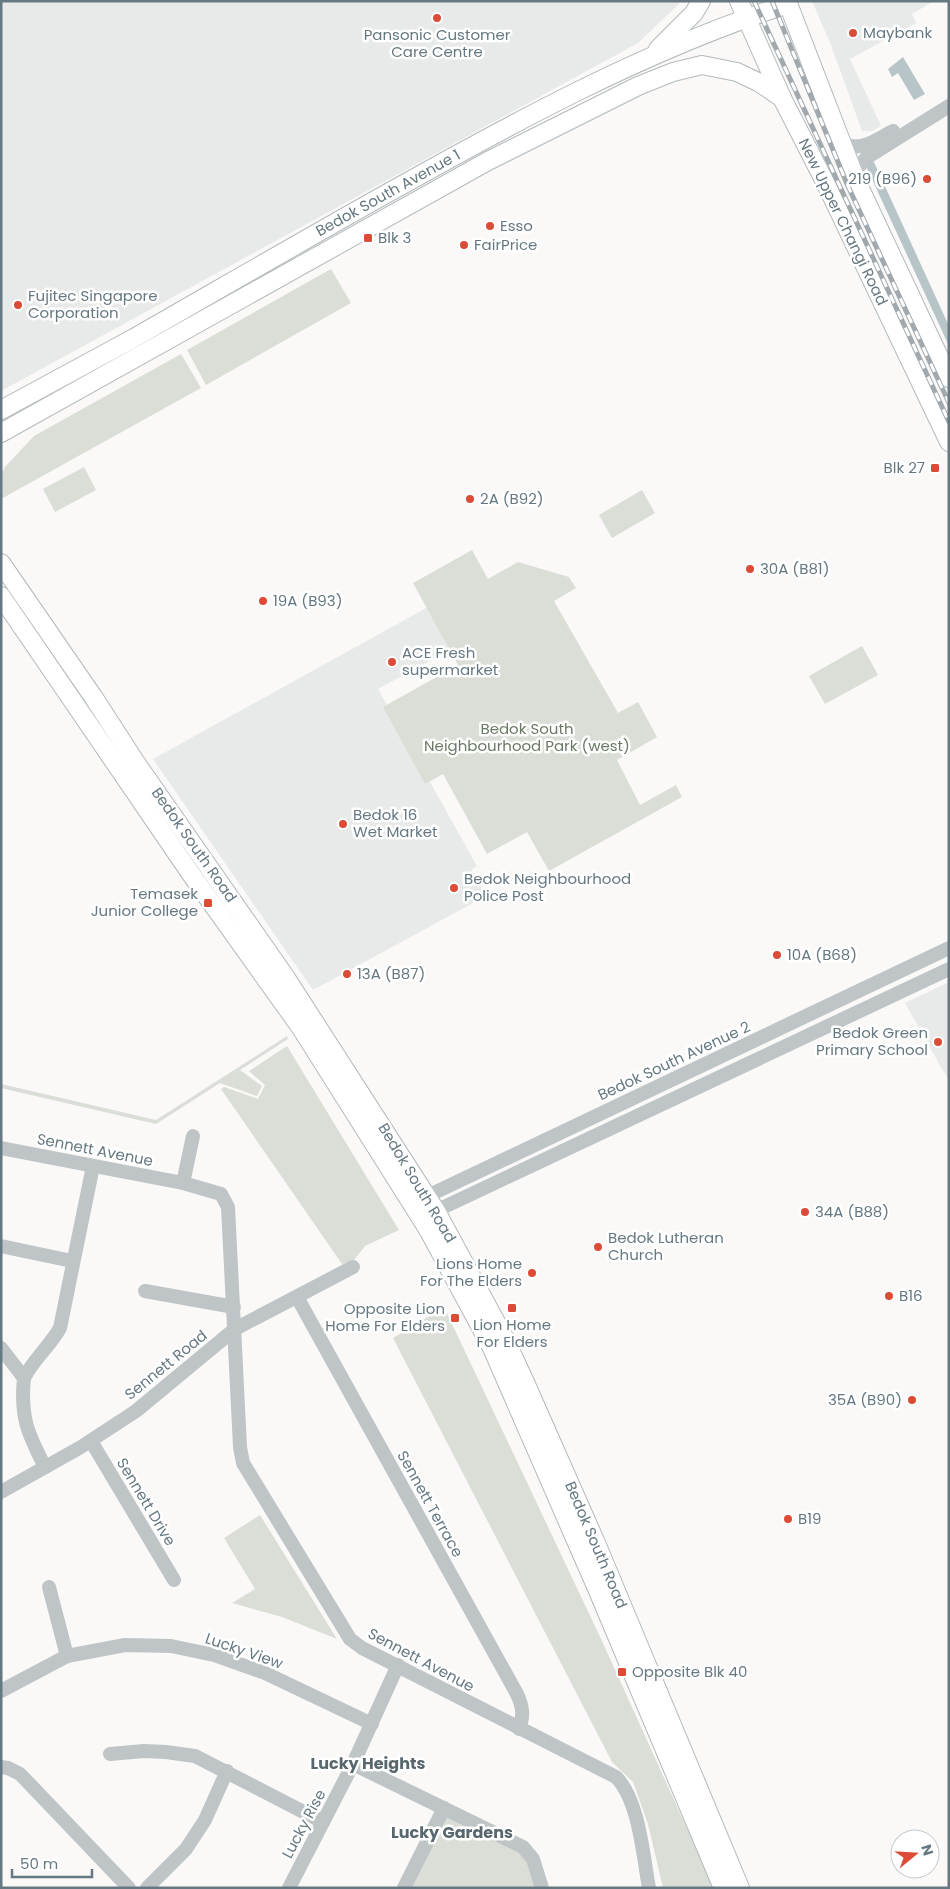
<svg xmlns="http://www.w3.org/2000/svg" width="950" height="1889" font-family="Poppins,sans-serif">
	<style>
		.built { fill: #e8e9e9 }
		.green { fill: #daded7 }
		.water { fill: #b8c5c8 }
		.lines { fill: none; stroke-linecap: round; stroke-linejoin: round }
		.major-casing { stroke: #b3b9bc; stroke-width: 20 }
		.minor { stroke: #bfc4c7; stroke-width: 14 }
		.major { stroke: #fff; stroke-width: 18 }
		.rail-casing { stroke: #a1a9ae; stroke-width: 5 }
		.rail { stroke: #fff; stroke-width: 3; stroke-dasharray: 9; stroke-linecap: butt }
		.poi-dot { fill: #dc4b36; stroke: #fff; stroke-width: 2 }
		.labels { text-anchor: middle; stroke-width: 5; stroke-linejoin: round; paint-order: stroke }
		.poi-label { font-size: 15px; fill: #667881; stroke: #fff; text-anchor: start }
		.street-label { font-size: 15px; fill: #667881; stroke: #fff }
		.park-label { font-size: 15px; fill: #6a7a65; stroke: #fff }
		.neighbourhood-label { font-size: 16px; font-weight: bold; fill: #58666d; stroke: #fff }
	</style>
	<rect width="100%" height="100%" fill="#faf9f8"/>
	<g class="built">
		<polygon points="1,1 680,1 679,4 638,43 1,391"/>
		<polygon points="812,1 934,1 912,14 916,23 850,59 881,126 872,131 862,131 831,45"/>
		<polygon points="430,606 454,648 378,689 477,866 471,870 486,896 313,990 153,759"/>
		<polygon points="949,982 949,1081 905,1003"/>
	</g>
	<g class="green">
		<polygon points="331,269 351,303 206,385 187,350"/>
		<polygon points="181,354 201,388 1,499 1,474 5,467 34,436"/>
		<polygon points="84,467 96,490 55,512 43,489"/>
		<polygon points="642,490 655,513 612,538 599,515"/>
		<polygon points="472,550 488,579 518,562 569,577 576,588 554,601 618,713 638,702 657,737 617,760 640,805 676,785 682,797 549,871 527,832 487,854 443,774 425,784 383,707 458,665 413,583"/>
		<polygon points="862,646 878,675 825,704 809,676"/>
		<polygon points="287,1036 288,1039 240,1070 262,1086 257,1096 220,1083 156,1124 1,1088 1,1084 156,1120"/>
		<polygon points="287,1046 399,1230 365,1246 354,1260 342,1264 221,1089 224,1087 258,1099 265,1085 249,1071"/>
		<polygon points="444,1307 602,1641 714,1888 663,1888 648,1824 633,1782 612,1762 393,1338"/>
		<polygon points="260,1515 337,1639 282,1617 232,1603 255,1589 224,1538"/>
		<polygon points="446,1813 526,1856 538,1888 408,1888"/>
	</g>
	<g class="water">
		<polygon points="903,57 925,94 914,100 898,73 892,77 888,69"/>
		<polygon points="873,160 949,326 949,346 865,164"/>
	</g>
	<g class="lines">
		<defs>
			<g id="major">
				<polyline points="739,1 782,98 827,186 949,442"/>
				<polyline points="787,1 856,180 949,378"/>
				<polyline points="658,49 694,13 701,1"/>
				<path d="M 1,410 C 45,386 90,362 134,338 C 218,290 302,241 386,194 C 516,121 646,50 788,4"/>
				<polyline points="1,433 488,161 638,86 673,72 702,65 737,72 760,83 782,98"/>
				<polyline points="1,563 94,698 134,760 286,978 436,1211 505,1339 524,1380 596,1543 740,1888"/>
				<polyline points="1,596 191,874 301,1028 429,1231 492,1348 598,1591 723,1888"/>
			</g>
		</defs>
		<use href="#major" class="major-casing"/>
		<g class="minor">
			<path d="M 842,143 C 861,153 877,139 893,131"/>
			<polyline points="856,180 858,168 866,158 949,106"/>
			<path d="M 1,1148 L 183,1183 L 221,1194 L 228,1207 L 240,1447 L 243,1463 L 350,1639 L 362,1648 L 616,1777 C 639,1800 643,1855 649,1888"/>
			<polyline points="183,1183 193,1136"/>
			<polyline points="419,1200 949,948"/>
			<polyline points="427,1215 949,969"/>
			<polyline points="1,1246 72,1261"/>
			<polyline points="145,1291 234,1307"/>
			<path d="M 297,1297 L 517,1694 C 523,1707 524,1716 519,1729"/>
			<path d="M 1,1348 L 24,1378 C 20,1417 28,1434 45,1467"/>
			<path d="M 24,1378 C 33,1360 50,1346 60,1328 L 93,1166"/>
			<polyline points="91,1441 174,1580"/>
			<polyline points="1,1492 81,1447 136,1411 235,1329 353,1267"/>
			<polyline points="49,1587 67,1656"/>
			<polyline points="1,1691 67,1656 125,1645 171,1646 214,1655 265,1673 372,1724"/>
			<polyline points="110,1754 144,1751 166,1752 195,1756 323,1822"/>
			<polyline points="353,1764 523,1847 533,1859 542,1888"/>
			<polyline points="1,1767 8,1768 20,1774 129,1888"/>
			<polyline points="147,1888 186,1849 205,1820 227,1771"/>
			<polyline points="289,1888 353,1764 398,1665"/>
			<polyline points="404,1888 444,1808"/>
		</g>
		<use href="#major" class="major"/>
		<defs>
			<g id="rail">
				<polyline points="754,1 949,422"/>
				<polyline points="772,1 847,184 949,403"/>
			</g>
		</defs>
		<use href="#rail" class="rail-casing"/>
		<use href="#rail" class="rail"/>
	</g>
	<g class="poi-dot">
		<circle cx="437" cy="18" r="5"/>
		<circle cx="853" cy="33" r="5"/>
		<circle cx="927" cy="179" r="5"/>
		<circle cx="490" cy="226" r="5"/>
		<rect x="363" y="233" width="10" height="10" rx="2.5"/>
		<circle cx="464" cy="245" r="5"/>
		<circle cx="18" cy="305" r="5"/>
		<rect x="930" y="463" width="10" height="10" rx="2.5"/>
		<circle cx="470" cy="499" r="5"/>
		<circle cx="750" cy="569" r="5"/>
		<circle cx="263" cy="601" r="5"/>
		<circle cx="392" cy="662" r="5"/>
		<circle cx="343" cy="824" r="5"/>
		<circle cx="454" cy="888" r="5"/>
		<rect x="203" y="898" width="10" height="10" rx="2.5"/>
		<circle cx="777" cy="955" r="5"/>
		<circle cx="347" cy="974" r="5"/>
		<circle cx="938" cy="1042" r="5"/>
		<circle cx="805" cy="1212" r="5"/>
		<circle cx="598" cy="1247" r="5"/>
		<circle cx="532" cy="1273" r="5"/>
		<circle cx="889" cy="1296" r="5"/>
		<rect x="507" y="1303" width="10" height="10" rx="2.5"/>
		<rect x="450" y="1313" width="10" height="10" rx="2.5"/>
		<circle cx="912" cy="1400" r="5"/>
		<circle cx="788" cy="1519" r="5"/>
		<rect x="617" y="1667" width="10" height="10" rx="2.5"/>
	</g>
	<g class="labels">
		<g class="poi-label">
			<text x="863" y="38">Maybank</text>
			<text x="437" y="40" text-anchor="middle">Pansonic Customer<tspan x="437" dy="17">Care Centre</tspan></text>
			<text x="917" y="184" text-anchor="end">219 (B96)</text>
			<text x="500" y="231">Esso</text>
			<text x="378" y="243">Blk 3</text>
			<text x="474" y="250">FairPrice</text>
			<text x="28" y="301">Fujitec Singapore<tspan x="28" dy="17">Corporation</tspan></text>
			<text x="925" y="473" text-anchor="end">Blk 27</text>
			<text x="480" y="504">2A (B92)</text>
			<text x="760" y="574">30A (B81)</text>
			<text x="273" y="606">19A (B93)</text>
			<text x="402" y="658">ACE Fresh<tspan x="402" dy="17">supermarket</tspan></text>
			<text x="353" y="820">Bedok 16<tspan x="353" dy="17">Wet Market</tspan></text>
			<text x="464" y="884">Bedok Neighbourhood<tspan x="464" dy="17">Police Post</tspan></text>
			<text x="198" y="899" text-anchor="end">Temasek<tspan x="198" dy="17">Junior College</tspan></text>
			<text x="787" y="960">10A (B68)</text>
			<text x="357" y="979">13A (B87)</text>
			<text x="928" y="1038" text-anchor="end">Bedok Green<tspan x="928" dy="17">Primary School</tspan></text>
			<text x="815" y="1217">34A (B88)</text>
			<text x="608" y="1243">Bedok Lutheran<tspan x="608" dy="17">Church</tspan></text>
			<text x="522" y="1269" text-anchor="end">Lions Home<tspan x="522" dy="17">For The Elders</tspan></text>
			<text x="899" y="1301">B16</text>
			<text x="445" y="1314" text-anchor="end">Opposite Lion<tspan x="445" dy="17">Home For Elders</tspan></text>
			<text x="512" y="1330" text-anchor="middle">Lion Home<tspan x="512" dy="17">For Elders</tspan></text>
			<text x="902" y="1405" text-anchor="end">35A (B90)</text>
			<text x="798" y="1524">B19</text>
			<text x="632" y="1677">Opposite Blk 40</text>
		</g>
		<g class="street-label">
			<text transform="translate(388 193) rotate(-29)" y="5">Bedok South Avenue 1</text>
			<text transform="translate(843 222) rotate(64)" y="5">New Upper Changi Road</text>
			<text transform="translate(194 845) rotate(55)" y="5">Bedok South Road</text>
			<text transform="translate(674 1061) rotate(-25)" y="5">Bedok South Avenue 2</text>
			<text transform="translate(95 1150) rotate(11)" y="5">Sennett Avenue</text>
			<text transform="translate(417 1183) rotate(59)" y="5">Bedok South Road</text>
			<text transform="translate(166 1365) rotate(-39)" y="5">Sennett Road</text>
			<text transform="translate(146 1502) rotate(59)" y="5">Sennett Drive</text>
			<text transform="translate(430 1504) rotate(61)" y="5">Sennett Terrace</text>
			<text transform="translate(596 1545) rotate(67)" y="5">Bedok South Road</text>
			<text transform="translate(244 1651) rotate(19)" y="5">Lucky View</text>
			<text transform="translate(421 1660) rotate(28)" y="5">Sennett Avenue</text>
			<text transform="translate(304 1824) rotate(-62)" y="5">Lucky Rise</text>
		</g>
		<g class="park-label">
			<text x="527" y="734">Bedok South<tspan x="527" dy="17">Neighbourhood Park (west)</tspan></text>
		</g>
		<g class="neighbourhood-label">
			<text x="368" y="1769">Lucky Heights</text>
			<text x="452" y="1838">Lucky Gardens</text>
		</g>
	</g>
	<rect width="950" height="1889" fill="none" stroke="#667881" stroke-width="5"/>
	<g transform="translate(915 1854) rotate(72)"><circle r="24" fill="#ffffff" stroke="#c2c9cd"/>
	<path d="M0-4L9 19L0 12L-9 19Z" fill="#dc4b36"/>
	<text y="-8" font-size="14" font-weight="bold" text-anchor="middle" fill="#667881">N</text>
	</g>
	<path d="M12 1869v8h80v-8" fill="none" stroke="#667881" stroke-width="2.5"/>
	<text x="20" y="1869" font-size="15" fill="#667881" stroke="#ffffff" stroke-width="4" paint-order="stroke">50 m</text>
</svg>
